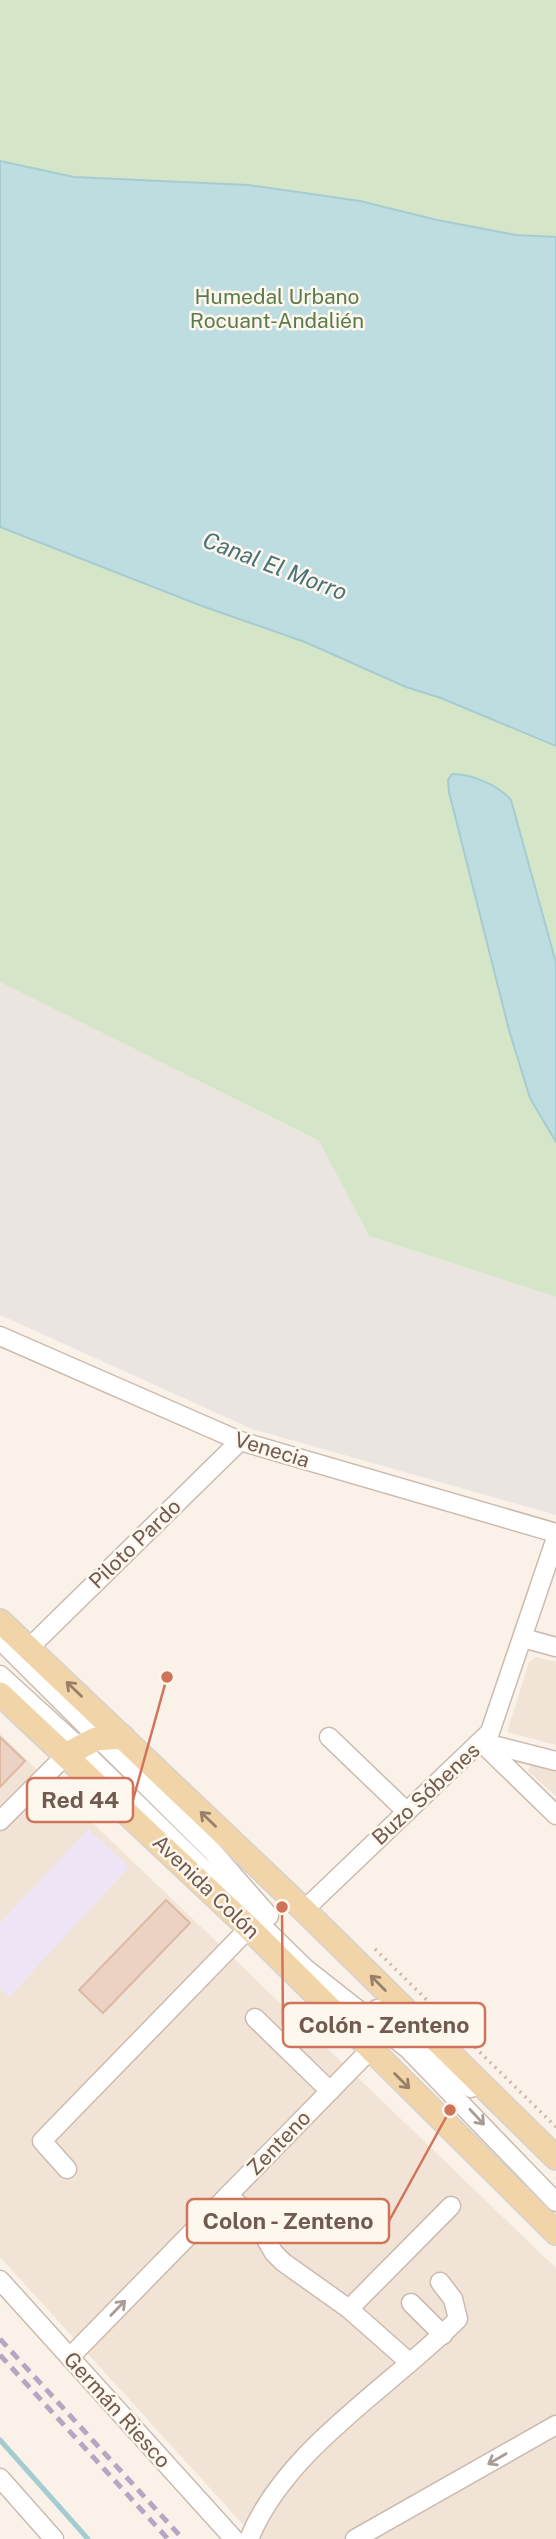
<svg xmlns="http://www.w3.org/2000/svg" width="556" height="2539" font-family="'Public Sans',sans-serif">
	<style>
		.residential { fill: #f1e4d7 }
		.industrial { fill: #ebe5e1 }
		.education { fill: #efe4f6 }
		.green { fill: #d4e6c7 }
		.water { fill: #bedde1; stroke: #a5ccd2; stroke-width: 2 }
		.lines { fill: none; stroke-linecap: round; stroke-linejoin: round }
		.stream { stroke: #a5ccd2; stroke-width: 5 }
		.building { fill: #ecd2c2; stroke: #ddb9a4; stroke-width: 2 }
		.minor-casing { stroke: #cbbbaf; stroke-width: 21 }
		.major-casing { stroke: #d7d1ce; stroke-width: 26 }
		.path { stroke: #d1b6a5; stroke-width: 3.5; stroke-dasharray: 2 5; stroke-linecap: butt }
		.minor { stroke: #fff; stroke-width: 18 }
		.major { stroke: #f1d4a7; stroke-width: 23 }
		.rail { stroke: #b5a7c3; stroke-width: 5; stroke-dasharray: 10 7; stroke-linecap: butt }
		.oneway { stroke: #977f69 }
		.oneway2 { stroke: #aa9c95 }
		.labels { text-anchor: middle; stroke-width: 5; stroke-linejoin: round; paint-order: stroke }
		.park-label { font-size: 21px; fill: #5a7b4b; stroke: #fdf7ee }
		.street-label { font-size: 21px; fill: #715a4f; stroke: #fdf7ee }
		.water-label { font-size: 23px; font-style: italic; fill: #47737b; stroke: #fdf7ee }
		.leader { fill: none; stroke: #d17359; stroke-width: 2.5 }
		.callout-dot { fill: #d17359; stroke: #fdf7ee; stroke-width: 2.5 }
		.callout { fill: #fdf7ee; stroke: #d17359; stroke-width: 2.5 }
		.callout-label { font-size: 23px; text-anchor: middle; font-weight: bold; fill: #715a4f }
	</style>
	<rect width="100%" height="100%" fill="#faf2e8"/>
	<g class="residential">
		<polygon points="536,1657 556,1662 556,1745 507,1732 529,1662"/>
		<polygon points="0,1734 556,2268 556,2539 256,2539 0,2257"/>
		<polygon points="533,1761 556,1768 556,1796 528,1771"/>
	</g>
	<polygon class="industrial" points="0,982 319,1141 369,1236 556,1297 556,1515 252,1429 0,1315"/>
	<polygon class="education" points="88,1829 129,1867 9,1997 0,1988 0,1923"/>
	<polygon class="green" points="0,0 556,0 556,1297 369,1236 319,1141 0,982"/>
	<g class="water">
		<polygon points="0,161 74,177 248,185 360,201 437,220 516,235 556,237 556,746 441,698 406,687 305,642 202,606 0,527"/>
		<path d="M 452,774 C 472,774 498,785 511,800 L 556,963 L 556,1142 L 530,1098 L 509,1030 L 449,792 L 448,780 Z"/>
	</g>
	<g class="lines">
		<polyline class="stream" points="0,2440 88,2539"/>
	</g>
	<g class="building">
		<polygon points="0,1737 25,1761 0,1787"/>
		<polygon points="166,1900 190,1923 103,2013 79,1990"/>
	</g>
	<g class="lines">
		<defs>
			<g id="minor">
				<polyline points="0,1336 240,1441 556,1533"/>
				<polyline points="523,1638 556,1647"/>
				<polyline points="0,1640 212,1851 269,1916"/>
				<polyline points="30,1647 240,1441"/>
				<polyline points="0,1675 78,1746 305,1968 408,2049 556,2202"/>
				<polyline points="329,1737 407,1812"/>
				<polyline points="481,1742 556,1815"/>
				<polyline points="481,1742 556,1761"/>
				<polyline points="0,1821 67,1754"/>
				<polyline points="304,1910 490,1732 556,1538"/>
				<polyline points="377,2009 471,2088"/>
				<polyline points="255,2018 330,2091"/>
				<polyline points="67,2169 42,2141 249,1928"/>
				<polyline points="228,2195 254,2219 274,2253 283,2262 349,2309 409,2362"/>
				<polyline points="0,2280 234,2539"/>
				<polyline points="411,2303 443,2335"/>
				<polyline points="349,2309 451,2206"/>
				<polyline points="70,2357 371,2049"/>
				<polyline points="0,2478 54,2539"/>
				<path d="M 249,2539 C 286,2448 391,2387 458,2319 L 453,2299 L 440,2282"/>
				<polyline points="355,2539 556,2425"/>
			</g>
			<g id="major">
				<polyline points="0,1621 304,1910 556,2158"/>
				<polyline points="0,1694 249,1928 556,2233"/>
				<polyline points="67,1754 96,1739 123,1737"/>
			</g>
		</defs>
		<use href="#minor" class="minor-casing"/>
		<use href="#major" class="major-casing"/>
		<polyline class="path" points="375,1949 556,2127"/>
		<use href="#minor" class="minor"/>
		<use href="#major" class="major"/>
		<g class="rail">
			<polyline points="0,2339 183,2539"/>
			<polyline points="0,2355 168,2539"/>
		</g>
	</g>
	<defs><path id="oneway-shaft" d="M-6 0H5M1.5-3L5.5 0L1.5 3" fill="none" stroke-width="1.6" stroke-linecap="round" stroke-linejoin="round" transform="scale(1.75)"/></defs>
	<g class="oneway">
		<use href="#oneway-shaft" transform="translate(74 1689) rotate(-136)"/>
		<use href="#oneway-shaft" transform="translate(208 1819) rotate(-136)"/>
		<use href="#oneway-shaft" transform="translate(378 1983) rotate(-135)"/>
		<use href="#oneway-shaft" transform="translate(402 2081) rotate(45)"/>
	</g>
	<g class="oneway2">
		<use href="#oneway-shaft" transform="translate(477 2117) rotate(47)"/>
		<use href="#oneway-shaft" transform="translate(118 2308) rotate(-46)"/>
		<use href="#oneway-shaft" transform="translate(497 2459) rotate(150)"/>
	</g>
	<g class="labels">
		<g class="park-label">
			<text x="277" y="304">Humedal Urbano<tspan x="277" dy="24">Rocuant-Andalién</tspan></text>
		</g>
		<g class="street-label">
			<text transform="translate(272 1450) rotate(17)" y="7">Venecia</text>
			<text transform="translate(135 1544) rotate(-44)" y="7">Piloto Pardo</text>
			<text transform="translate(426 1794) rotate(-43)" y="7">Buzo Sóbenes</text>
			<text transform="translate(206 1887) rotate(44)" y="7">Avenida Colón</text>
			<text transform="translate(279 2143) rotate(-46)" y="7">Zenteno</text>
			<text transform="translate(117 2410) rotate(48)" y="7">Germán Riesco</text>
		</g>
		<g class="water-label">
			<text transform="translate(275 566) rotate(21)" y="8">Canal El Morro</text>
		</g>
	</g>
	<path class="leader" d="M167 1677L133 1800M282 1907L283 2025M450 2110L389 2221"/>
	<g class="callout-dot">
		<circle cx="167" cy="1677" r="7"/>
		<circle cx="282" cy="1907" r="7"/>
		<circle cx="450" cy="2110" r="7"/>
	</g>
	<g class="callout">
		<rect x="27" y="1778" width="106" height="44" rx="7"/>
		<rect x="283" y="2003" width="202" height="44" rx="7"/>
		<rect x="187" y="2199" width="202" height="44" rx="7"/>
	</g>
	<g class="callout-label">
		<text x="80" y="1808">Red 44</text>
		<text x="384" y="2033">Colón - Zenteno</text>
		<text x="288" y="2229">Colon - Zenteno</text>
	</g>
</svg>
